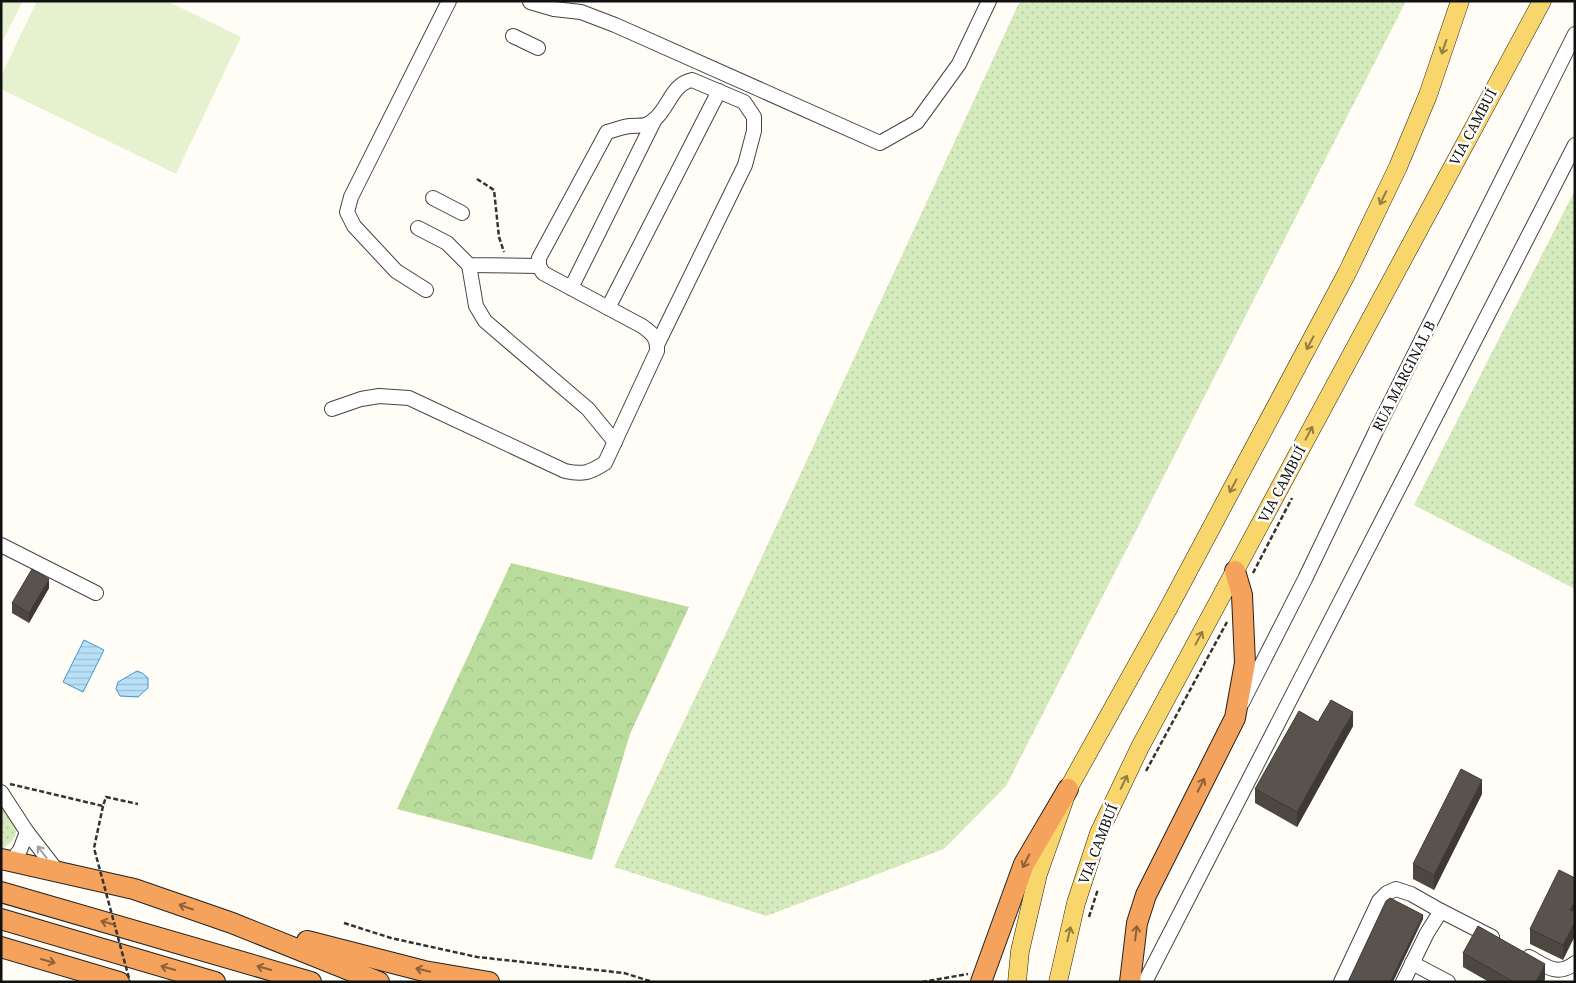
<svg xmlns="http://www.w3.org/2000/svg" width="1576" height="983" font-family="'Noto Serif',serif">
	<style>
		.grass { fill: url(#grass-dots) }
		.forest { fill: url(#forest-crowns) }
		.pitch { fill: #e6f2cf }
		.water { fill: url(#water-rules); stroke: #3f96cf }
		.lines { fill: none; stroke-linecap: round; stroke-linejoin: round }
		.minor-casing { stroke: #444; stroke-width: 16 }
		.major-casing { stroke: #222; stroke-width: 19 }
		.highway-casing { stroke: #222; stroke-width: 22 }
		.path { stroke: #333; stroke-width: 2.5; stroke-dasharray: 5 2.5; stroke-linecap: butt }
		.minor { stroke: #fff; stroke-width: 14 }
		.major { stroke: #f9d66b; stroke-width: 18 }
		.highway { stroke: #f5a25d; stroke-width: 20 }
		.path-bridge { stroke: #333; stroke-width: 2.5; stroke-dasharray: 5 2.5; stroke-linecap: butt }
		.wall { fill: #4d4742 }
		.shaded-wall { fill: #3f3936 }
		.building { fill: #5a524d; stroke: #3f3936 }
		.oneway { stroke: #917d42 }
		.oneway2 { stroke: #8e613b }
		.oneway3 { stroke: #a0a0a0 }
		.labels { text-anchor: middle; stroke-width: 5; stroke-linejoin: round; paint-order: stroke }
		.street-label { font-size: 14px; fill: #111; stroke: #fff }
	</style>
	<defs>
		<pattern id="grass-dots" width="8" height="8" patternUnits="userSpaceOnUse" patternTransform="scale(1.25)"><rect width="8" height="8" fill="#d5ebbd"/><path d="M2 2h.1M6 6h.1" fill="none" stroke="#b6c8a1" stroke-width="1.8" stroke-linecap="round"/></pattern>
		<pattern id="forest-crowns" width="20" height="18" patternUnits="userSpaceOnUse" patternTransform="scale(1.25)"><rect width="20" height="18" fill="#b9dc9c"/><path d="M2 6a3 3 0 1 1 6 0M12 15a3 3 0 1 1 6 0" fill="none" stroke="#9ebc85"/></pattern>
		<pattern id="water-rules" width="6" height="5" patternUnits="userSpaceOnUse" patternTransform="scale(1.25)"><rect width="6" height="5" fill="#b9e0f7"/><path d="M0 2.5h6" fill="none" stroke="#9ebfd3"/></pattern>
	</defs>
	<rect width="100%" height="100%" fill="#fffdf5"/>
	<g class="grass">
		<polygon points="1020,1 1406,1 1006,786 944,849 766,916 614,867 740,604"/>
		<polygon points="1575,190 1575,589 1414,505"/>
		<path d="M 1,807 C 16,823 25,832 4,848 L 1,848 Z"/>
	</g>
	<polygon class="forest" points="511,563 689,607 630,734 592,860 397,809"/>
	<g class="pitch">
		<polygon points="1,1 23,1 1,44"/>
		<polygon points="37,1 167,1 241,37 176,174 1,89 1,76"/>
	</g>
	<g class="water">
		<polygon points="84,640 104,650 83,692 63,682"/>
		<polygon points="137,671 142,673 148,678 148,688 138,697 120,696 116,689 118,682"/>
	</g>
	<g class="lines">
		<defs>
			<g id="minor">
				<polyline points="530,2 554,9 581,12 615,25 880,143 917,122 959,64 989,1"/>
				<polyline points="513,36 538,48"/>
				<polyline points="433,198 462,213"/>
				<polyline points="418,228 447,243 469,265 539,266"/>
				<polyline points="469,265 476,306 485,321 588,409 615,442"/>
				<polyline points="571,288 655,119"/>
				<polyline points="426,290 396,271 354,226 347,212 351,197 449,1"/>
				<polyline points="608,308 719,91"/>
				<path d="M 332,409 L 361,399 L 379,396 L 409,398 L 565,471 C 583,475 589,473 605,463 L 657,351 C 658,338 652,333 642,326 L 543,273 L 539,266 L 539,258 L 607,132 C 614,130 622,127 630,126 C 641,125 645,128 655,119 C 669,107 672,84 692,80 L 744,102 L 754,117 L 754,131 L 745,165 L 658,343"/>
				<polyline points="1,545 96,593"/>
				<polyline points="1242,703 1305,579 1376,431 1575,34"/>
				<polyline points="1,792 27,832 58,872"/>
				<polyline points="11,862 20,850 27,832"/>
				<path d="M 1529,957 C 1546,966 1557,977 1575,963"/>
				<polyline points="1412,963 1448,982"/>
				<polyline points="1145,982 1575,145"/>
				<polyline points="1341,982 1379,901 1387,893 1396,889 1411,894 1441,911"/>
				<polyline points="1403,982 1427,933 1441,911 1492,937"/>
			</g>
			<g id="major">
				<polyline points="1017,982 1020,951 1038,874 1068,789 1168,609 1347,273 1398,167 1428,95 1460,1"/>
				<polyline points="1058,982 1076,903 1099,833 1140,747 1542,1"/>
			</g>
			<g id="highway">
				<polyline points="1,859 134,889 232,923 379,982"/>
				<polyline points="1,892 311,982"/>
				<polyline points="1,919 215,982"/>
				<polyline points="307,941 424,971 489,982"/>
				<polyline points="1,947 119,982"/>
				<polyline points="981,982 1024,864 1068,789"/>
				<polyline points="1130,982 1137,923 1146,895 1235,718 1245,663 1242,595 1235,571"/>
			</g>
		</defs>
		<use href="#minor" class="minor-casing"/>
		<use href="#major" class="major-casing"/>
		<use href="#highway" class="highway-casing"/>
		<g class="path">
			<polyline points="477,179 494,190 499,237 504,252"/>
			<polyline points="1253,573 1292,498"/>
			<polyline points="1146,771 1227,622"/>
			<polyline points="10,784 103,806 106,797 138,804"/>
			<polyline points="1089,917 1098,889"/>
			<polyline points="344,923 391,938 477,957 624,973 653,982"/>
			<polyline points="922,982 968,974"/>
		</g>
		<use href="#minor" class="minor"/>
		<use href="#major" class="major"/>
		<use href="#highway" class="highway"/>
		<polyline class="path-bridge" points="103,806 94,848 130,982"/>
	</g>
	<g class="wall">
		<polygon points="49,588 29,623 12,613 12,603"/>
		<polygon points="1318,722 1353,726 1297,827 1255,803 1255,789"/>
		<polygon points="1482,794 1434,890 1413,879 1413,864"/>
		<polygon points="1575,878 1563,960 1530,944 1530,929"/>
		<polygon points="1463,953 1545,978 1544,982 1489,982 1463,967"/>
	</g>
	<g class="shaded-wall">
		<polygon points="49,579 49,588 29,623 29,613"/>
		<polygon points="1353,712 1353,726 1297,827 1297,812"/>
		<polygon points="1482,780 1482,794 1434,890 1434,875"/>
		<polygon points="1575,901 1575,916 1570,910"/>
		<polygon points="1423,915 1423,919 1393,982 1390,982"/>
		<polygon points="1575,921 1575,936 1563,960 1563,945"/>
		<polygon points="1545,964 1545,978 1544,982 1536,982"/>
	</g>
	<g class="building">
		<polygon points="32,569 49,579 29,613 12,603"/>
		<polygon points="1331,700 1353,712 1297,812 1255,789 1299,711 1318,722"/>
		<polygon points="1461,769 1482,780 1434,875 1413,864"/>
		<polygon points="1559,870 1575,878 1575,901 1570,910 1575,912 1575,921 1563,945 1530,929"/>
		<polygon points="1390,898 1423,915 1390,982 1348,982 1386,901"/>
		<polygon points="1478,926 1545,964 1536,982 1514,982 1463,953"/>
	</g>
	<defs><path id="oneway-shaft" d="M-6 0H5M1.5-3L5.5 0L1.5 3" fill="none" stroke-width="1.6" stroke-linecap="round" stroke-linejoin="round" transform="scale(1.25)"/></defs>
	<g class="oneway">
		<use href="#oneway-shaft" transform="translate(1444 47) rotate(109)"/>
		<use href="#oneway-shaft" transform="translate(1383 198) rotate(116)"/>
		<use href="#oneway-shaft" transform="translate(1310 343) rotate(118)"/>
		<use href="#oneway-shaft" transform="translate(1309 433) rotate(-62)"/>
		<use href="#oneway-shaft" transform="translate(1233 486) rotate(118)"/>
		<use href="#oneway-shaft" transform="translate(1199 638) rotate(-62)"/>
		<use href="#oneway-shaft" transform="translate(1124 782) rotate(-64)"/>
		<use href="#oneway-shaft" transform="translate(1069 934) rotate(-77)"/>
	</g>
	<g class="oneway2">
		<use href="#oneway-shaft" transform="translate(1201 785) rotate(-63)"/>
		<use href="#oneway-shaft" transform="translate(1026 861) rotate(117)"/>
		<use href="#oneway-shaft" transform="translate(186 907) rotate(-161)"/>
		<use href="#oneway-shaft" transform="translate(108 923) rotate(-164)"/>
		<use href="#oneway-shaft" transform="translate(1136 933) rotate(-83)"/>
		<use href="#oneway-shaft" transform="translate(48 961) rotate(16)"/>
		<use href="#oneway-shaft" transform="translate(168 968) rotate(-164)"/>
		<use href="#oneway-shaft" transform="translate(264 968) rotate(-164)"/>
		<use href="#oneway-shaft" transform="translate(423 970) rotate(-167)"/>
	</g>
	<use class="oneway3" href="#oneway-shaft" transform="translate(42 852) rotate(-128)"/>
	<g class="labels">
		<g class="street-label">
			<text transform="translate(1473 127) rotate(-62)" y="5">VIA CAMBUÍ</text>
			<text transform="translate(1404 376) rotate(-63)" y="5">RUA MARGINAL B</text>
			<text transform="translate(1282 484) rotate(-62)" y="5">VIA CAMBUÍ</text>
			<text transform="translate(1098 844) rotate(-69)" y="5">VIA CAMBUÍ</text>
		</g>
	</g>
	<rect width="1576" height="983" fill="none" stroke="#111111" stroke-width="5"/>
</svg>
